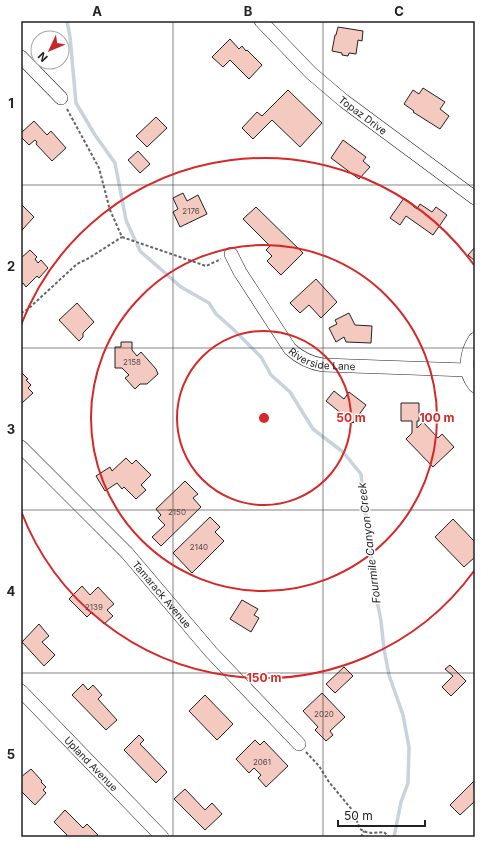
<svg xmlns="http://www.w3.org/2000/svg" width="496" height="858" font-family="Inter,sans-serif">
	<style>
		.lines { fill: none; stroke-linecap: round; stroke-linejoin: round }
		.stream { stroke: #c7d3dd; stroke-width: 3.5 }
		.building { fill: #f3c9c0; stroke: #222 }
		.minor-casing { stroke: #222; stroke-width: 14 }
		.path { stroke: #646464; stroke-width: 2; stroke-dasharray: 3 2; stroke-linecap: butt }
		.minor { stroke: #fff; stroke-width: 13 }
		.grid { fill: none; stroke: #222; stroke-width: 1; stroke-opacity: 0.55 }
		.ring { fill: none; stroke: #d62828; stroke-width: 2 }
		.labels { text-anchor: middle; stroke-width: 3; stroke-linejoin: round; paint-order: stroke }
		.number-label { font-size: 8px; fill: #564c4a }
		.street-label { font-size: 10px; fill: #222; stroke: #fff }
		.water-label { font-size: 11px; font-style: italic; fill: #222; stroke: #fff }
		.centre { fill: #d62828; stroke: #fff; stroke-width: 2 }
		.ring-label { font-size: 12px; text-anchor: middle; font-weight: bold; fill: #d62828; stroke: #fff; stroke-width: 3; stroke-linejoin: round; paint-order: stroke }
		.neatline { fill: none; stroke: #222; stroke-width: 1.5 }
		.grid-label { font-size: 13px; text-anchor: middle; font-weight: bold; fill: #222 }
	</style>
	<rect width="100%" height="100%" fill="#fff"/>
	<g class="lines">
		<g class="stream">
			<polyline points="67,21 70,37 76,103 95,135 115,163 126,220 135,240"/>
			<polyline points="137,244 140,251 181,287 209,303 216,314 233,329 261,357 271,375 290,392 313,429 343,452 361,474 364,508 370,529 372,575 381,621 384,649 389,675 403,715 409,747 408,783 401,802 394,837"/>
		</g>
	</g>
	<g class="building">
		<polygon points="338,27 363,31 362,41 358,40 356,54 349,53 348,56 342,55 342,53 332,51 335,35 336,35"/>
		<polygon points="230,39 239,49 242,46 246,51 247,50 262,65 249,79 230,60 223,67 212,57"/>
		<polygon points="423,88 445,102 440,109 449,116 440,129 413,112 414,111 404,104 413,90 419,94"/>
		<polygon points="288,90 322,123 300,147 272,120 253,139 242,128 257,112 262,116"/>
		<polygon points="156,117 167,128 147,147 136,136"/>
		<polygon points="34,121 47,135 51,131 66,148 52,161 36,144 37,142 35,140 29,145 21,137 21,133"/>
		<polygon points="343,140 366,157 363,161 370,167 359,179 331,158"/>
		<polygon points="138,151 150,164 140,173 128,160"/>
		<polygon points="183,193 187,201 198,195 207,214 180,227 173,212 178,209 173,198"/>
		<polygon points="404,198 414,205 413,206 417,209 420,204 432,212 436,207 447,215 433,235 406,216 400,225 390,218"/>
		<polygon points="21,204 34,217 22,230 21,229"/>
		<polygon points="256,207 303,253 281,275 267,261 272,256 266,250 270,246 243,219"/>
		<polygon points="475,247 475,261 468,255"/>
		<polygon points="30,250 37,257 35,259 38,263 41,260 48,268 39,278 37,276 26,287 23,283 21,285 21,258"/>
		<polygon points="316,279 337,302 321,318 309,305 300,313 290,303"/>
		<polygon points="77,303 94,322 83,333 83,337 79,341 59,320"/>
		<polygon points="349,313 355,325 372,326 371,343 346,342 344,337 336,342 329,328 337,324 335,320"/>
		<polygon points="121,342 132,342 132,350 137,356 141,352 156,369 158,374 147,384 140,384 135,389 125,378 129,375 122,368 115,368 115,347 121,347"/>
		<polygon points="21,372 28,379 26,380 31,385 28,388 33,393 22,403 21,402"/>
		<polygon points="334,391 344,399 349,392 366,405 353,423 326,401"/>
		<polygon points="401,403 419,403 419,421 417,421 417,428 423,422 438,438 442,434 454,447 433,467 406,439 412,433 412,421 401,421"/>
		<polygon points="126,458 132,464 136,460 151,475 141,485 146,490 136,499 124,487 122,489 117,483 105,491 96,476 110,467 112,471"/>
		<polygon points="185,481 198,494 193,498 201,507 161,546 152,537 165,525 158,518 161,515 156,509"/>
		<polygon points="210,517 220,527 215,532 224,541 192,573 173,553"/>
		<polygon points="453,519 475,542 475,557 464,567 435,537"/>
		<polygon points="82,586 90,595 98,587 114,604 107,610 113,616 104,624 92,612 87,617 69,599"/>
		<polygon points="242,600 258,609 254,615 259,618 251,632 230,619"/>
		<polygon points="39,624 49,636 42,642 55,655 44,666 22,642"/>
		<polygon points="450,665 466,681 451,696 442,687 453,676 445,669"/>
		<polygon points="344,667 353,676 335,693 326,684"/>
		<polygon points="83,684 88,690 93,685 102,695 98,699 117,720 106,730 72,695"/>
		<polygon points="322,693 345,717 330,731 333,735 326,741 315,730 318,727 303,711"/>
		<polygon points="205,695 233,724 217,740 189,711"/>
		<polygon points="139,735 144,740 140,744 167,772 156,783 124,750"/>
		<polygon points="255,740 260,745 264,741 288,766 266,787 258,778 261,775 254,768 249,773 236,759"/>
		<polygon points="31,769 42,781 41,782 46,787 43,790 46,793 35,805 21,791 21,777"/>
		<polygon points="474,781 475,801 460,815 450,805"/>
		<polygon points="185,789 205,810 212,803 222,814 205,830 174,799"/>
		<polygon points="65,810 83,828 87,824 98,835 96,837 65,837 67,835 54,822"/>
	</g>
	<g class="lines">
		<defs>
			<g id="minor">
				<path id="s1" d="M 261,21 L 311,73 L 344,101 L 475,198"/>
				<polyline points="21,57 61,98"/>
				<path id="s2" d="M 231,254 L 240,272 L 290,349 C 300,358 309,363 323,365 L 467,370"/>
				<path d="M 475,339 C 466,353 463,372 475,386"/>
				<path id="s3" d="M 21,447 L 127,553 L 211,652 L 299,744"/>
				<path id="s4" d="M 21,691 L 162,837"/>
			</g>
		</defs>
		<use href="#minor" class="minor-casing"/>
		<g class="path">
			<polyline points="67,109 99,168 110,210 122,237 206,266 221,259"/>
			<polyline points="21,313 28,309 77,264 89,258 122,237"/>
			<polyline points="306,752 319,766 329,782 353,811 360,829 366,832 372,833 384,832 389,837"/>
			<polyline points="361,837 364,831"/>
		</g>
		<use href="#minor" class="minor"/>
	</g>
	<path class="grid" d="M 173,21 L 173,837M 323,21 L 323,837M 21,185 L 475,185M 21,348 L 475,348M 21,510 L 475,510M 21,673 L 475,673"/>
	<g class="ring">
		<circle cx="264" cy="418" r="87"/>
		<circle cx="264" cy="418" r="173"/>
		<path d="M474 571A260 260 0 0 1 21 511M21 325A260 260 0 0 1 474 265"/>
	</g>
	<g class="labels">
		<g class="number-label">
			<text x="191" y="214">2176</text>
			<text x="132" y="365">2158</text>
			<text x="177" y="515">2150</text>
			<text x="199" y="550">2140</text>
			<text x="94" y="610">2139</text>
			<text x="324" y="717">2020</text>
			<text x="262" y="765">2061</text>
		</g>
		<g class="street-label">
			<text dy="4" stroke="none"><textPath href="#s1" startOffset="139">Topaz Drive</textPath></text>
			<text dy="4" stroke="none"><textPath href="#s2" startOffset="147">Riverside Lane</textPath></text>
			<text dy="4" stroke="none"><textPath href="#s3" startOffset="204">Tamarack Avenue</textPath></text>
			<text dy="4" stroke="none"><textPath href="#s4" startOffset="101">Upland Avenue</textPath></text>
		</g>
		<g class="water-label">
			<text transform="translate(369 543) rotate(-97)" y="4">Fourmile Canyon Creek</text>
		</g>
	</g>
	<circle cx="264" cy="418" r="6" class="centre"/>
	<g class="ring-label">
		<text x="351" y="422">50 m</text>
		<text x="437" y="422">100 m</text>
		<text x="264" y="682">150 m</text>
	</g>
	<rect width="496" height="858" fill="none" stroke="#ffffff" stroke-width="44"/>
	<g transform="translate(50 50) rotate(226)"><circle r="19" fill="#ffffff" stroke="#a7a7a7"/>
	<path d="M0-3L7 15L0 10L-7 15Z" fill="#c62828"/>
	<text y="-6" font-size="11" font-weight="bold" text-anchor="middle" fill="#222222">N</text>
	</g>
	<path d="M338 820v6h87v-6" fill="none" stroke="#222222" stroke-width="2"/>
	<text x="344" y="820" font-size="12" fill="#222222" stroke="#ffffff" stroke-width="3" paint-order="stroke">50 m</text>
	<rect x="22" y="22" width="452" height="814" class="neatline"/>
	<g class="grid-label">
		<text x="97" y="16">A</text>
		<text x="248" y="16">B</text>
		<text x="399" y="16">C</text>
		<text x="11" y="108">1</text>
		<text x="11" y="271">2</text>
		<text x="11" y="434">3</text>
		<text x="11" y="596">4</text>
		<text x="11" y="759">5</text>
	</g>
</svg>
